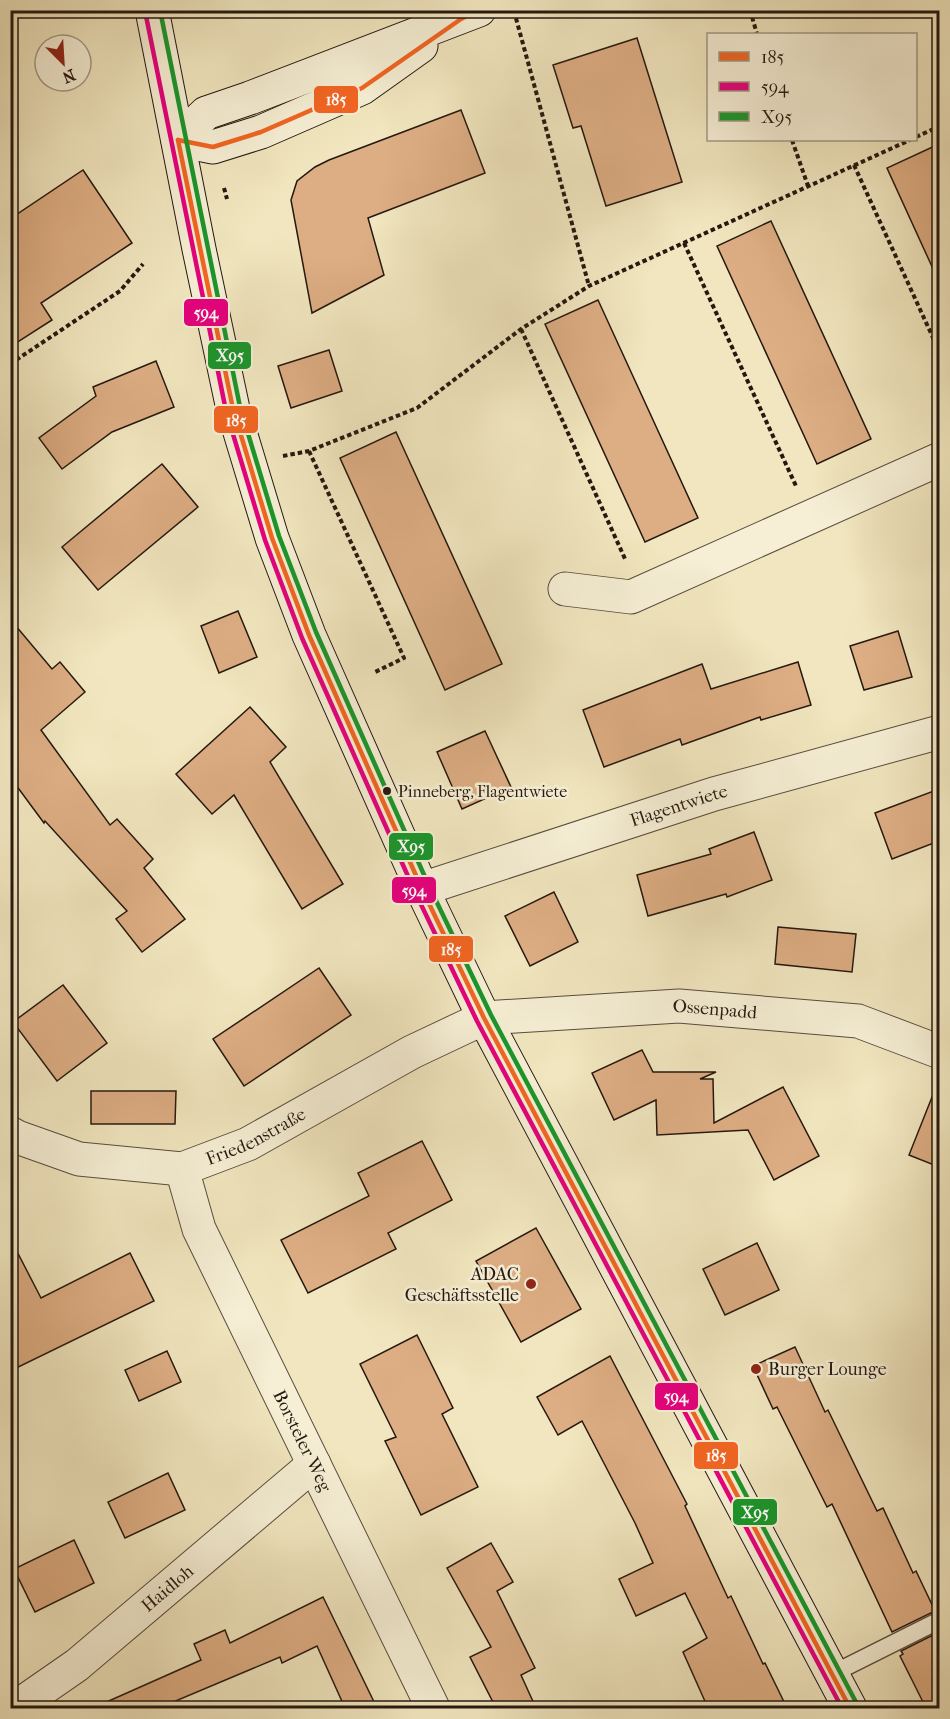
<svg xmlns="http://www.w3.org/2000/svg" width="950" height="1719" font-family="'IM FELL French Canon',serif">
	<style>
		.building { fill: #ddad83; stroke: #251810; stroke-width: 1.5 }
		.lines { fill: none; stroke-linecap: round; stroke-linejoin: round }
		.service-casing { stroke: #584c3c; stroke-width: 19 }
		.minor-casing { stroke: #584c3c; stroke-width: 35 }
		.secondary-casing { stroke: #251810; stroke-width: 35 }
		.path { stroke: #251810; stroke-width: 4; stroke-dasharray: 4.5 3; stroke-linecap: butt }
		.service { stroke: #f6efd5; stroke-width: 16 }
		.minor { stroke: #f6efd5; stroke-width: 33 }
		.secondary { stroke: #f6efd5; stroke-width: 33 }
		.bus-1-casing { stroke: #f6efd5; stroke-width: 9 }
		.bus-2-casing { stroke: #f6efd5; stroke-width: 9 }
		.bus-3-casing { stroke: #f6efd5; stroke-width: 9 }
		.bus-1 { stroke: #f26522; stroke-width: 4.5 }
		.bus-2 { stroke: #e5007d; stroke-width: 4.5 }
		.bus-3 { stroke: #1a962b; stroke-width: 4.5 }
		.bus-dot { fill: #251810; stroke: #f6efd5; stroke-width: 2 }
		.poi-dot { fill: #8f2418; stroke: #f6efd5; stroke-width: 2 }
		.labels { text-anchor: middle; stroke-width: 5; stroke-linejoin: round; paint-order: stroke }
		.bus-label { font-size: 16px; fill: #251810; stroke: #f6efd5; text-anchor: start }
		.street-label { font-size: 18px; fill: #251810; stroke: #f6efd5 }
		.poi-label { font-size: 18px; fill: #251810; stroke: #f6efd5; text-anchor: end }
		.line-badge { stroke: #f6efd5; stroke-width: 2 }
		.badge-label { font-size: 16px; text-anchor: middle; font-weight: bold; fill: #fff }
	</style>
	<rect width="100%" height="100%" fill="#f1e6bf"/>
	<filter id="stains"><feTurbulence type="fractalNoise" baseFrequency=".00333" numOctaves="4"/><feColorMatrix values="0 0 0 0 .2 0 0 0 0 .09 0 0 0 0 .02 0 0 0 .5 -.17"/></filter>
	<radialGradient id="worn" r=".72"><stop offset=".6" stop-color="#630" stop-opacity="0"/><stop offset="1" stop-color="#630" stop-opacity=".3"/></radialGradient>
	<g class="building">
		<polygon points="637,38 682,182 606,206 581,126 573,128 553,65"/>
		<polygon points="461,110 485,173 368,218 384,275 312,313 291,200 297,181 315,167 329,160"/>
		<polygon points="939,144 939,282 887,168"/>
		<polygon points="83,170 132,243 41,303 52,320 10,347 10,219"/>
		<polygon points="771,221 871,439 817,464 717,246"/>
		<polygon points="598,300 698,518 645,542 545,324"/>
		<polygon points="329,350 342,391 291,408 278,366"/>
		<polygon points="156,361 174,407 112,432 62,469 39,438 96,396 93,387"/>
		<polygon points="396,432 502,664 445,690 340,458"/>
		<polygon points="162,464 198,507 98,590 62,547"/>
		<polygon points="238,611 257,657 219,673 201,626"/>
		<polygon points="10,619 52,669 60,662 85,692 41,730 110,825 117,819 153,859 144,868 185,919 142,952 116,919 127,911 45,821 44,823 10,777"/>
		<polygon points="898,631 912,677 864,690 850,646"/>
		<polygon points="798,662 811,705 761,720 760,717 682,745 680,739 604,767 583,710 702,664 711,689"/>
		<polygon points="250,707 286,747 270,762 343,884 302,909 234,795 212,814 176,774"/>
		<polygon points="485,731 511,787 462,809 437,752"/>
		<polygon points="939,789 939,841 892,859 875,813"/>
		<polygon points="754,832 772,880 727,897 726,894 648,916 637,875 711,854 709,849"/>
		<polygon points="554,892 578,942 530,966 505,916"/>
		<polygon points="778,927 856,934 852,972 775,964"/>
		<polygon points="319,968 351,1015 244,1086 213,1039"/>
		<polygon points="63,985 107,1043 57,1081 13,1022"/>
		<polygon points="642,1050 653,1072 716,1072 700,1079 713,1079 714,1123 783,1087 819,1156 774,1180 748,1130 657,1135 656,1100 614,1120 592,1073"/>
		<polygon points="938,1082 939,1082 939,1167 909,1155"/>
		<polygon points="91,1091 176,1091 175,1124 91,1124"/>
		<polygon points="422,1141 452,1200 388,1233 396,1249 308,1293 281,1240 369,1196 358,1173"/>
		<polygon points="536,1228 581,1309 521,1342 476,1261"/>
		<polygon points="10,1238 41,1298 130,1253 154,1301 10,1371"/>
		<polygon points="757,1243 779,1290 725,1315 703,1269"/>
		<polygon points="417,1335 453,1408 442,1414 478,1487 421,1515 385,1441 396,1437 360,1364"/>
		<polygon points="795,1347 825,1412 828,1410 877,1511 883,1508 913,1573 916,1571 935,1611 892,1632 832,1504 827,1507 777,1407 773,1409 753,1366"/>
		<polygon points="167,1351 181,1382 139,1401 125,1370"/>
		<polygon points="610,1356 687,1504 685,1506 728,1598 731,1596 763,1664 765,1663 787,1708 708,1708 683,1652 707,1638 685,1593 636,1616 619,1579 653,1563 635,1523 582,1421 558,1435 537,1397"/>
		<polygon points="168,1473 185,1510 125,1538 108,1502"/>
		<polygon points="74,1540 94,1583 35,1612 14,1569"/>
		<polygon points="491,1543 513,1582 497,1591 535,1668 521,1675 536,1708 496,1708 470,1657 491,1647 447,1568"/>
		<polygon points="323,1597 377,1708 345,1708 317,1646 282,1663 280,1657 159,1708 93,1708 201,1660 194,1644 225,1630 230,1643"/>
		<polygon points="939,1632 939,1708 926,1708 900,1656 903,1654 901,1651"/>
	</g>
	<g class="lines">
		<defs>
			<polyline id="service" points="832,1674 940,1620"/>
			<g id="minor">
				<polyline points="565,589 631,597 940,459"/>
				<path id="s1" d="M 422,889 L 714,794 L 940,732"/>
				<path id="s2" d="M 10,1133 L 17,1137 L 79,1159 L 182,1169 L 248,1144 L 412,1052 L 484,1018 L 679,1006 L 858,1021 L 940,1052"/>
				<path id="s3" d="M 182,1169 L 199,1229 L 433,1708"/>
				<path id="s4" d="M 15,1708 L 77,1665 L 314,1464"/>
			</g>
			<g id="secondary">
				<polyline points="152,10 199,249 233,409 272,538 309,635 422,889 484,1018 850,1708"/>
				<polyline points="178,140 206,113 250,98 479,10"/>
				<polyline points="178,140 213,147 261,132 362,88 421,46"/>
			</g>
		</defs>
		<use href="#service" class="service-casing"/>
		<use href="#minor" class="minor-casing"/>
		<use href="#secondary" class="secondary-casing"/>
		<g class="path">
			<polyline points="750,10 757,34"/>
			<polyline points="514,11 589,286"/>
			<polyline points="916,137 940,126"/>
			<polyline points="792,140 808,186"/>
			<polyline points="854,165 940,353"/>
			<polyline points="224,188 227,199"/>
			<polyline points="684,243 796,486"/>
			<polyline points="521,329 626,561"/>
			<polyline points="10,364 120,291 143,264"/>
			<polyline points="309,451 404,658 373,673"/>
			<polyline points="283,456 309,451 417,408 521,329 589,286 910,140"/>
		</g>
		<use href="#service" class="service"/>
		<use href="#minor" class="minor"/>
		<use href="#secondary" class="secondary"/>
		<defs>
			<g id="bus-1">
				<polyline points="178,140 233,409 272,538 309,635 422,889 484,1018 850,1708"/>
				<polyline points="178,140 213,147 261,132 362,88 461,19 478,10"/>
			</g>
			<polyline id="bus-2" points="145,11 226,411 265,540 302,638 415,892 477,1021 842,1708"/>
			<polyline id="bus-3" points="160,10 240,407 279,536 316,632 429,886 491,1015 857,1704"/>
		</defs>
		<use href="#bus-1" class="bus-1-casing"/>
		<use href="#bus-2" class="bus-2-casing"/>
		<use href="#bus-3" class="bus-3-casing"/>
		<use href="#bus-1" class="bus-1"/>
		<use href="#bus-2" class="bus-2"/>
		<use href="#bus-3" class="bus-3"/>
	</g>
	<circle class="bus-dot" cx="387" cy="791" r="5"/>
	<g class="poi-dot">
		<circle cx="531" cy="1284" r="6"/>
		<circle cx="756" cy="1369" r="6"/>
	</g>
	<g class="labels">
		<g class="bus-label">
			<text x="398" y="797">Pinneberg, Flagentwiete</text>
		</g>
		<g class="street-label">
			<text dy="6" stroke="none"><textPath href="#s1" startOffset="270">Flagentwiete</textPath></text>
			<text dy="6" stroke="none"><textPath href="#s2" startOffset="747">Ossenpadd</textPath></text>
			<text dy="6" stroke="none"><textPath href="#s2" startOffset="258">Friedenstraße</textPath></text>
			<text dy="6" stroke="none"><textPath href="#s3" startOffset="298">Borsteler Weg</textPath></text>
			<text dy="6" stroke="none"><textPath href="#s4" startOffset="194">Haidloh</textPath></text>
		</g>
		<g class="poi-label">
			<text x="519" y="1280">ADAC<tspan x="519" dy="21">Geschäftsstelle</tspan></text>
			<text x="768" y="1375" text-anchor="start">Burger Lounge</text>
		</g>
	</g>
	<g class="line-badge">
		<rect x="313" y="85" width="46" height="29" rx="6" fill="#f26522"/>
		<rect x="183" y="298" width="46" height="29" rx="6" fill="#e5007d"/>
		<rect x="207" y="341" width="45" height="29" rx="6" fill="#1a962b"/>
		<rect x="213" y="405" width="46" height="29" rx="6" fill="#f26522"/>
		<rect x="388" y="832" width="46" height="29" rx="6" fill="#1a962b"/>
		<rect x="391" y="876" width="46" height="28" rx="6" fill="#e5007d"/>
		<rect x="428" y="935" width="46" height="28" rx="6" fill="#f26522"/>
		<rect x="654" y="1382" width="45" height="29" rx="6" fill="#e5007d"/>
		<rect x="693" y="1441" width="46" height="29" rx="6" fill="#f26522"/>
		<rect x="732" y="1498" width="46" height="28" rx="6" fill="#1a962b"/>
	</g>
	<g class="badge-label">
		<text x="336" y="105">185</text>
		<text x="206" y="318">594</text>
		<text x="230" y="361">X95</text>
		<text x="236" y="426">185</text>
		<text x="411" y="852">X95</text>
		<text x="414" y="896">594</text>
		<text x="451" y="955">185</text>
		<text x="676" y="1402">594</text>
		<text x="716" y="1461">185</text>
		<text x="755" y="1518">X95</text>
	</g>
	<rect width="950" height="1719" fill="none" stroke="#f1e6bf" stroke-width="36"/>
	<rect x="12" y="12" width="926" height="1695" fill="none" stroke="#251810" stroke-width="3"/>
	<rect x="18" y="18" width="914" height="1683" fill="none" stroke="#251810" stroke-width="1.5"/>
	<rect x="707" y="33" width="210" height="108" fill="#f6efd5" stroke="#a29986" stroke-width="1.5"/>
	<rect x="719" y="52" width="30" height="9" fill="#f26522" stroke="#a29986" stroke-width="1.5"/>
	<text x="761" y="63" font-size="18" fill="#251810">185</text>
	<rect x="719" y="82" width="30" height="9" fill="#e5007d" stroke="#a29986" stroke-width="1.5"/>
	<text x="761" y="93" font-size="18" fill="#251810">594</text>
	<rect x="719" y="112" width="30" height="9" fill="#1a962b" stroke="#a29986" stroke-width="1.5"/>
	<text x="761" y="123" font-size="18" fill="#251810">X95</text>
	<g transform="translate(63 63) rotate(156)"><circle r="28" fill="#f6efd5" stroke="#a29986" stroke-width="1.5"/>
	<path d="M0-4.5L10 22L0 15L-10 22Z" fill="#8f2418"/>
	<text y="-9" font-size="16" font-weight="bold" text-anchor="middle" fill="#251810">N</text>
	</g>
	<rect width="100%" height="100%" filter="url(#stains)"/>
	<rect width="100%" height="100%" fill="url(#worn)"/>
</svg>
